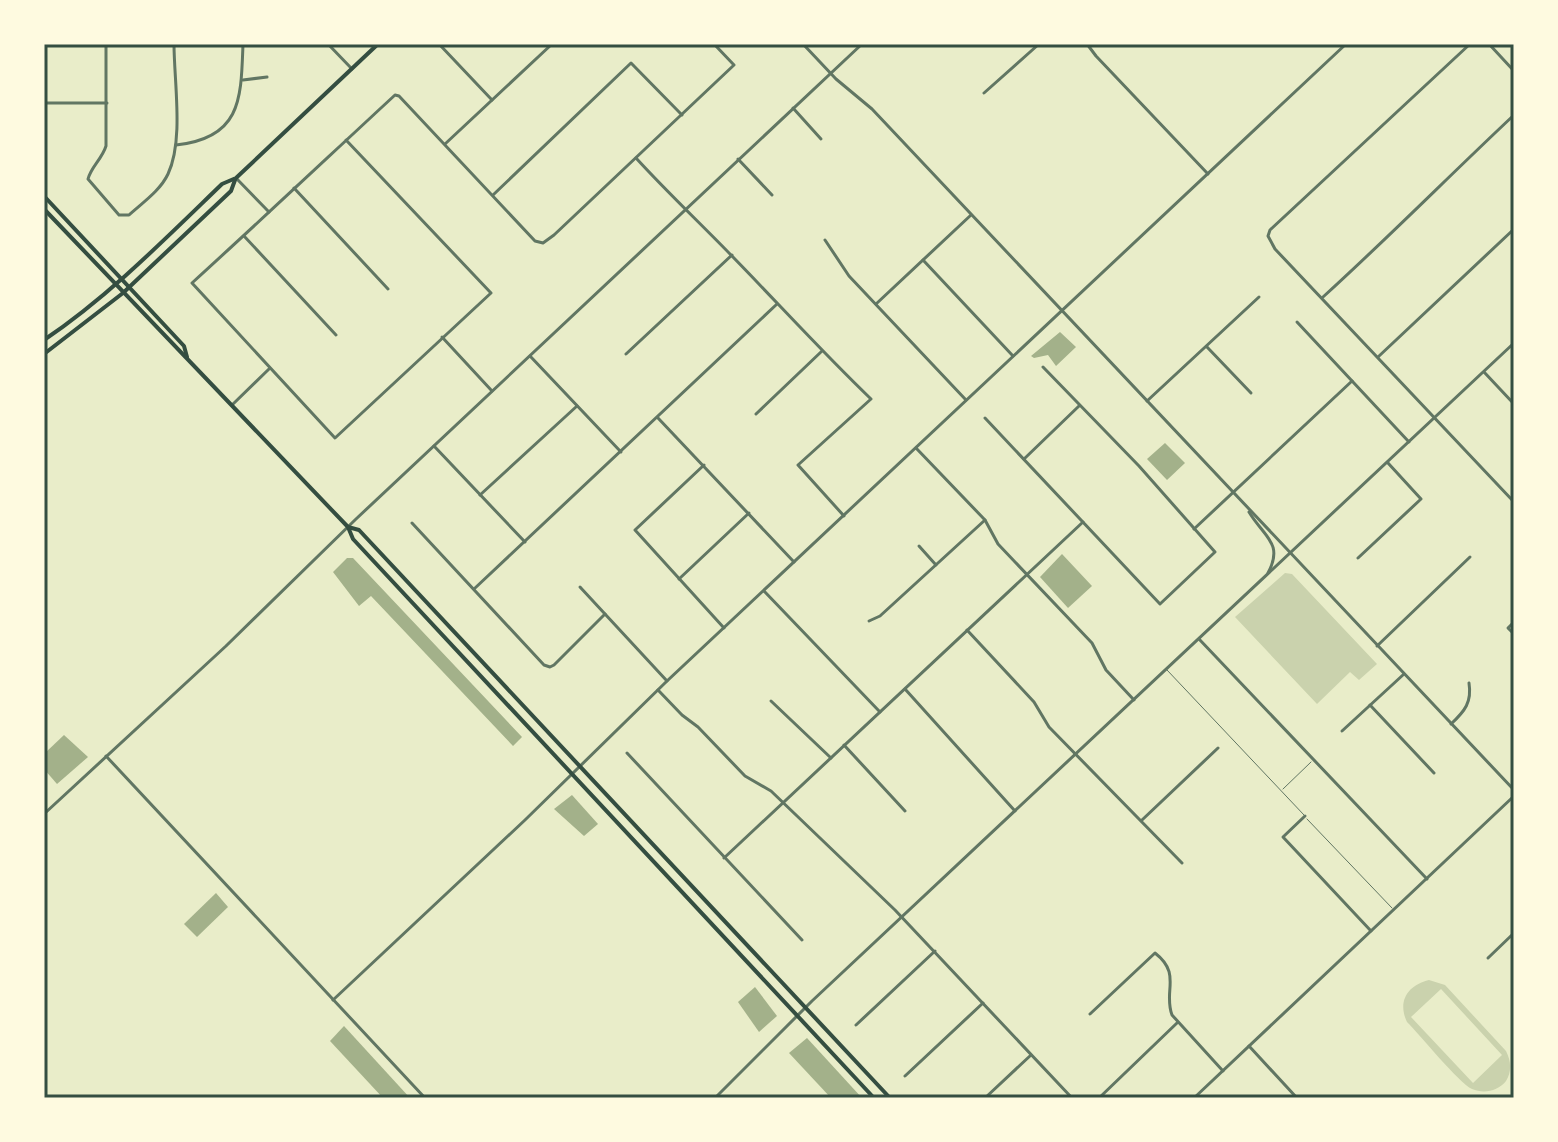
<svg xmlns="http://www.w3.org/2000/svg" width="1558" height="1142" font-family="Signika,sans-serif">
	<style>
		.green { fill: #cad2ad; fill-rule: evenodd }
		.water { fill: #a3b18a }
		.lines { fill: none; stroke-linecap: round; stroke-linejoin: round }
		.service { stroke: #617663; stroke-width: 1 }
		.minor { stroke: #617663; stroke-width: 3 }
		.tertiary { stroke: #617663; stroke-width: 3 }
		.secondary { stroke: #344e41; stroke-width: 4 }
		.primary { stroke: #344e41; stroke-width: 4 }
		.neatline { fill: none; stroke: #344e41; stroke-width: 3 }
	</style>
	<rect width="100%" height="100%" fill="#e9edc9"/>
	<g class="green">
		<polygon points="1285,573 1292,574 1377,664 1359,680 1350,672 1317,704 1235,617"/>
		<path d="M 1429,980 L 1445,985 L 1506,1051 C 1511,1061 1512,1071 1506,1081 C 1498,1091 1484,1094 1472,1089 C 1459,1083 1420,1035 1407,1022 C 1397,1001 1408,985 1429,980 ZM 1441,989 L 1502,1055 L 1473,1083 L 1411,1017 Z"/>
	</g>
	<g class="water">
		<polygon points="1060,332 1076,347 1056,366 1048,355 1034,358 1031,356"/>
		<polygon points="1165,443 1185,463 1167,480 1147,459"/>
		<polygon points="1062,554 1092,586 1068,608 1040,577"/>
		<polygon points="347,558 353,558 522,737 513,746 371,596 359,606 333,572"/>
		<polygon points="64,735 88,757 57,784 44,769 44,754"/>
		<polygon points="572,795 598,824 584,836 554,809"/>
		<polygon points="216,893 228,907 197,937 184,924"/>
		<polygon points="755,987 777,1016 759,1032 738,1002"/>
		<polygon points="344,1026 410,1098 383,1098 330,1041"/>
		<polygon points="807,1038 862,1098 831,1098 789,1053"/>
	</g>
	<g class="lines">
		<g class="service">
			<polyline points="1167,670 1304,815"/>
			<polyline points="1283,789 1311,762"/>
			<polyline points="1307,819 1392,908"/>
		</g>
		<g class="minor">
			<path d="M 106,44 L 106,146 C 102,159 91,167 88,179 L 119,215 L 129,215 C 142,203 160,191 168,174 C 184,140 174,82 174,44"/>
			<polyline points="328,44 352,69"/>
			<polyline points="439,44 492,100"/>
			<polyline points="1087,44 1096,56 1208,174"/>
			<polyline points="1470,44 1270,230 1268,236 1275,249 1514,502"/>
			<polyline points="1489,44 1514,71"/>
			<polyline points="243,80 267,77"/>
			<polyline points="984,93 1039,44"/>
			<polyline points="44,103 107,103"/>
			<polyline points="793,108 821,139"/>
			<path d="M 346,140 L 491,293 L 335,438 L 192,283 C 260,221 327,158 395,95 L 399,96 L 535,241 L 543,243 L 554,235 L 734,65 L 714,44"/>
			<polyline points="445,144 552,44"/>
			<path d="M 176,145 C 242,138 241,98 243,44"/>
			<path d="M 636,158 C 666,191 699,222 730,254 C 777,302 822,352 871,399 L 798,465 L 844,516"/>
			<polyline points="738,159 772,195"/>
			<polyline points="236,178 269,212"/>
			<polyline points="294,188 388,289"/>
			<polyline points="493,195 631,63 682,115"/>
			<polyline points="244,236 336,335"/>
			<polyline points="825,240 849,276 966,400"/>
			<polyline points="923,260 1013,356"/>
			<path d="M 1323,297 C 1388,238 1450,175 1514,115"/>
			<polyline points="876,304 971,215"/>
			<polyline points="1297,322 1409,442"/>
			<polyline points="442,337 492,391"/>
			<polyline points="1207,347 1251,393"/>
			<polyline points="626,354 732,255"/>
			<polyline points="530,356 621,452"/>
			<polyline points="1378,357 1514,229"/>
			<polyline points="1484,372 1514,404"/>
			<polyline points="1147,401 1259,297"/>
			<polyline points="232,405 269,369"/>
			<polyline points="756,414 822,351"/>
			<polyline points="658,418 794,562"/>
			<polyline points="985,418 1160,604 1215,552 1139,466 1043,367"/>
			<polyline points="434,446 525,542"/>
			<polyline points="916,448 985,520 998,544 1092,643 1106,670 1134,700"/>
			<polyline points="1024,459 1079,406"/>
			<polyline points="704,465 635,530 724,628"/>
			<polyline points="480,495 577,406"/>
			<polyline points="412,523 544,665 550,667 554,665 605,614"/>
			<polyline points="1194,529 1352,381"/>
			<polyline points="919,546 936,565"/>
			<polyline points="1358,558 1421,499 1388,463"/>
			<polyline points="679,579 749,513"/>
			<polyline points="580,587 667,681"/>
			<polyline points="474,589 777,304"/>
			<polyline points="764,591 880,712"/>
			<polyline points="869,621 880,616 985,520"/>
			<polyline points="1514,622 1508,628 1514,634"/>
			<polyline points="967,630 1034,702 1049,727 1182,863"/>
			<polyline points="1199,639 1427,879"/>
			<polyline points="1377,646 1470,557"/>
			<polyline points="905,689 1015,811"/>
			<polyline points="658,690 682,715 698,727 745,776 771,791 895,910 1072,1098"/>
			<polyline points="771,701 831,758"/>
			<polyline points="1370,705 1434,773"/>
			<path d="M 1451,724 C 1465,711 1472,702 1469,683"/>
			<polyline points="1342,731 1404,674"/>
			<polyline points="844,745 905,811"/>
			<polyline points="627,753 802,940"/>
			<polyline points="106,756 425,1098"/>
			<polyline points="1305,816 1283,837 1371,931"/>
			<polyline points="1142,820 1218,748"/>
			<polyline points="724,858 1083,522"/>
			<polyline points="1488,958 1514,933"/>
			<polyline points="333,1000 525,820 667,681 1346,44"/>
			<path d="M 1090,1014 L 1155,953 C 1182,974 1163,991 1172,1015 L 1223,1071"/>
			<polyline points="856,1025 935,951"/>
			<polyline points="1249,1046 1297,1098"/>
			<polyline points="905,1076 983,1003"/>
			<polyline points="985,1098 1031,1055"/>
			<polyline points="1099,1098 1177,1023"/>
			<polyline points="1194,1098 1514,796"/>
		</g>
		<g class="tertiary">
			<polyline points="803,44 836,79 872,109 1514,790"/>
			<path d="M 1249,512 C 1264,537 1284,543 1268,573"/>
			<polyline points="44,814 226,646 356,519 862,44"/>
			<polyline points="715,1098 812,1001 1514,343"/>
		</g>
		<g class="secondary">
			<path d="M 44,340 C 109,296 165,239 222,184 L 236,178 L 378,44"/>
			<polyline points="44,354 123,293 231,191 235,180"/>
		</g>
		<g class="primary">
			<polyline points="44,196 184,346 187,357"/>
			<polyline points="44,209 348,527 353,539 874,1098"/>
			<polyline points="348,527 359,530 890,1098"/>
		</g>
	</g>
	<rect width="1558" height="1142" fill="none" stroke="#fefae0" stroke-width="92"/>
	<rect x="46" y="46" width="1466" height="1050" class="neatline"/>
</svg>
